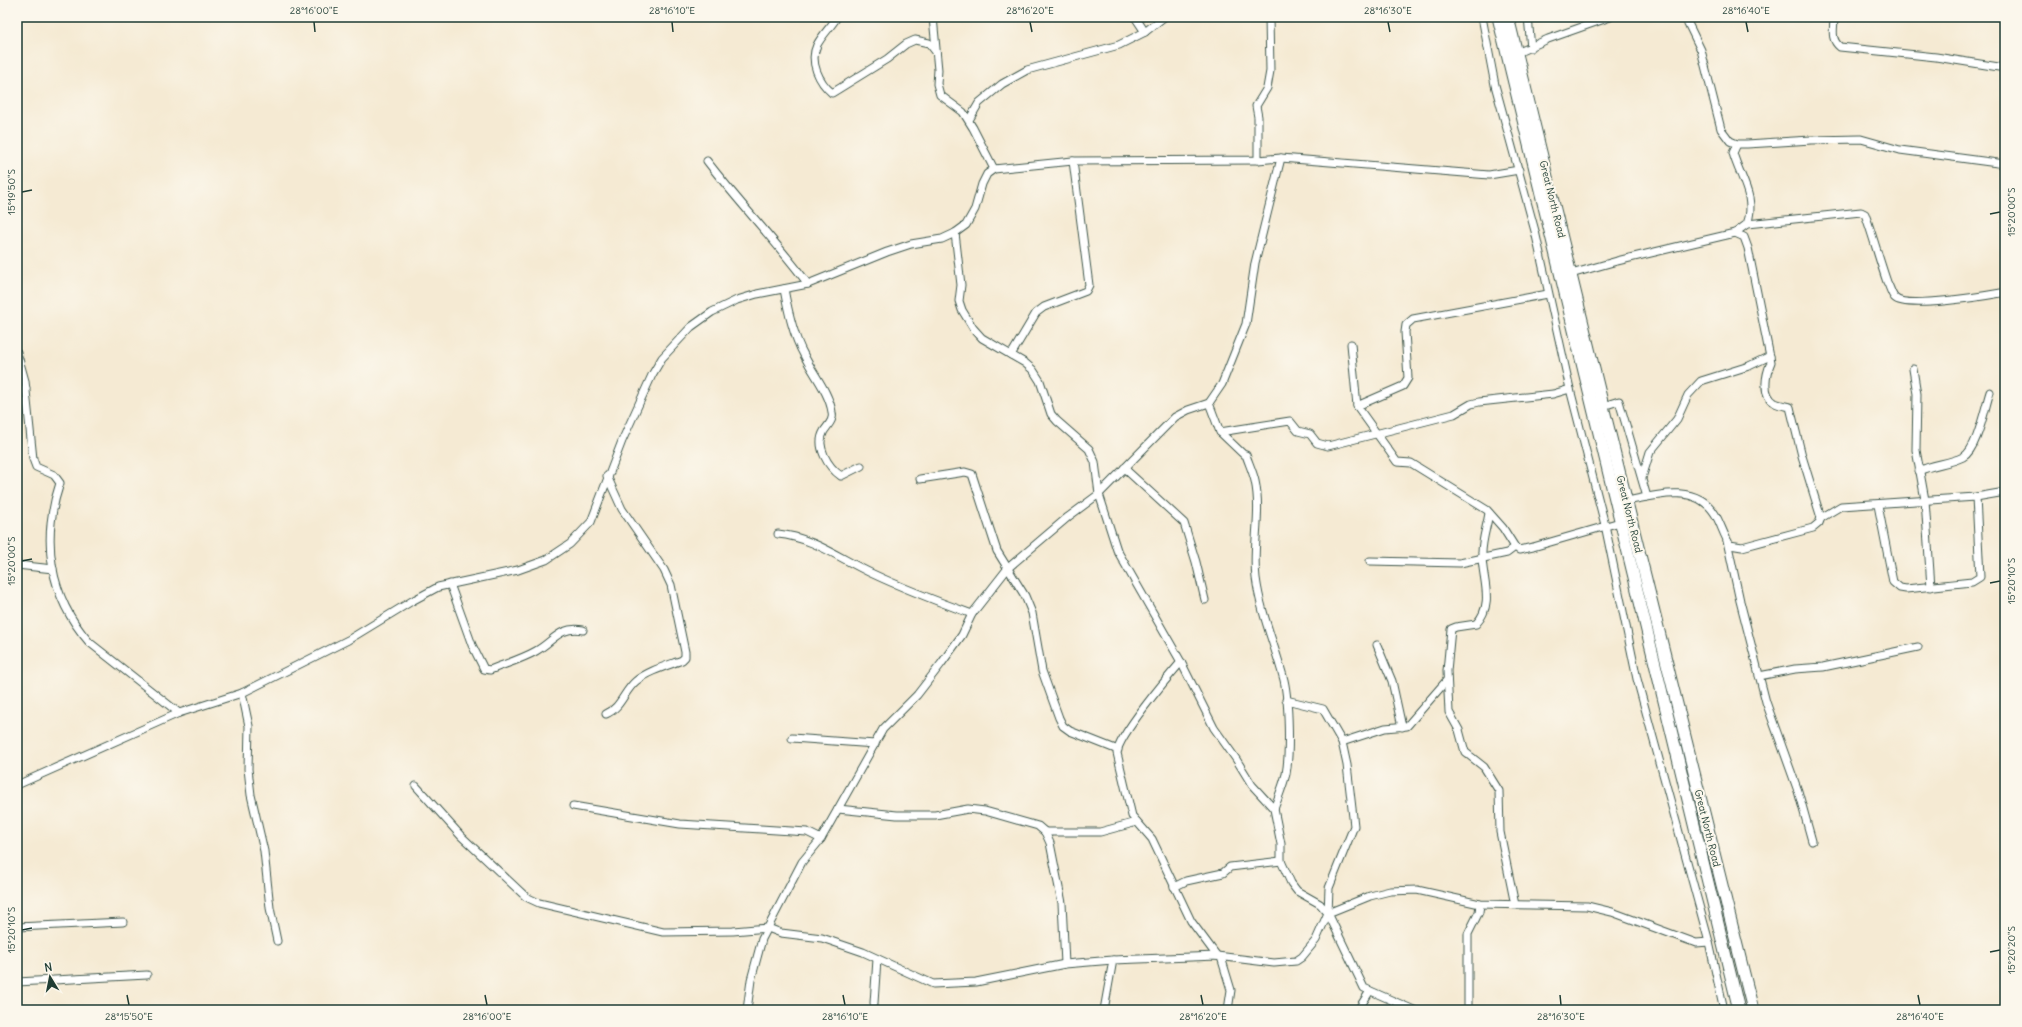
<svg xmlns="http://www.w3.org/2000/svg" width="2022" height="1027" font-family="Delius,sans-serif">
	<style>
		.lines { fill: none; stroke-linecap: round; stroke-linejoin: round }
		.street-casing { stroke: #3f574c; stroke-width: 9 }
		.primary-casing { stroke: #3f574c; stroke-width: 13 }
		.street { stroke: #fff; stroke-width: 7 }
		.primary { stroke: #fff; stroke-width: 11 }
		.ticks { fill: none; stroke: #1f3d34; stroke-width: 1.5 }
		.labels { text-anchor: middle; stroke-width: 4; stroke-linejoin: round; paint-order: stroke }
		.street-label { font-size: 10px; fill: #1f3d34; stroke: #fbf7ec }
		.neatline { fill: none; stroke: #1f3d34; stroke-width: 1.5 }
		.ticks-label { font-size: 10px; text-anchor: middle; fill: #1f3d34 }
	</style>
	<rect width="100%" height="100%" fill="#fbf7ec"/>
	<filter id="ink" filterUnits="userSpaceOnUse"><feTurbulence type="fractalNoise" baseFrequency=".025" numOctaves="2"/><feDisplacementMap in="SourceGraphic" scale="8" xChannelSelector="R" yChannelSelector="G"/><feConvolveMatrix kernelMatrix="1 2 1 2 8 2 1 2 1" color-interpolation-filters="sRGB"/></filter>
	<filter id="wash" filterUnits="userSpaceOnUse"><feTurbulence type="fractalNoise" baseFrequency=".012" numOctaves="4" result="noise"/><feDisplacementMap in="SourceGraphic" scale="16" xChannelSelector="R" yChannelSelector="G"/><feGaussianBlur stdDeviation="0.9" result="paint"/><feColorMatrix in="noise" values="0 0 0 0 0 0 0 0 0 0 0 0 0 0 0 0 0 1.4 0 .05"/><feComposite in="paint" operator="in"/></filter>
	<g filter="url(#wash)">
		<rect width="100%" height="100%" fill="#f5ead3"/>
	</g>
	<g filter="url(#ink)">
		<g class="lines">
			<defs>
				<g id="street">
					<path d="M 837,17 C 831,27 822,35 817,45 C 809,62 819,82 832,93 L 887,59 L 906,44 L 915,40 L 929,43 L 936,52"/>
					<polyline points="933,17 938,70 937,84 940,95 963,112 973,128 994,169"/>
					<polyline points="1135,17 1145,32"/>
					<polyline points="1482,17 1495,85 1535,231 1570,389 1605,525 1637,679 1709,942 1724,1010"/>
					<polyline points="1528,17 1531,48"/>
					<polyline points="1685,17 1701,50 1721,129 1730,141 1737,144 1747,144 1811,140 1861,139 1900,150 2005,164"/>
					<path d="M 1834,17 C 1834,29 1830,39 1840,47 L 1936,57 L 2005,68"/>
					<polyline points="1517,53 1548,39 1610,17"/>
					<polyline points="969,120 979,103 1002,84 1027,70 1119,45 1145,32 1164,17"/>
					<path d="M 1737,144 L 1733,153 C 1740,178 1757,198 1747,224"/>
					<polyline points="1258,160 1258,117 1256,106 1267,88 1270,71 1269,17"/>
					<path d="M 707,161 C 739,203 776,241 808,284"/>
					<polyline points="955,233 961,285 959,301 962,310 973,328 982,338 1025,363 1033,370 1040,381 1051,414 1057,421 1089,449 1095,462 1099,494 1117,550 1181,662 1214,728 1236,759 1252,785 1274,809 1281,844 1281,861 1291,883 1297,891 1320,904 1328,913 1364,988 1414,1010"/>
					<path d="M 1735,233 L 1744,237 L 1748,248 L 1771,362 C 1766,374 1761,395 1775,403 C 1779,405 1786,406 1790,407 L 1802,456 L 1821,518"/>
					<path d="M 1571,274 L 1617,261 L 1735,233 L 1747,224 L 1861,212 L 1865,214 C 1873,236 1879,259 1887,282 C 1890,287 1891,294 1895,298 C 1905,309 1984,296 2001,293"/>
					<path d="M 784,289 C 788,311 793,335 804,355 C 813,374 829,392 832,412 C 834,420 828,425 824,431 C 815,446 828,467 841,476 L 861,466"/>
					<polyline points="1351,344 1357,406"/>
					<path d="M 17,352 L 25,381 L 33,459 L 36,467 L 54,475 L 60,483 C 41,539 49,596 89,642 L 179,713"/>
					<polyline points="1011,355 1036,313 1044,307 1086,291 1089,285 1073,161"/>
					<polyline points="1913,369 1917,394 1916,450 1925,500 1931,587"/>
					<polyline points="17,392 26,388"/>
					<path d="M 1209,403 L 1220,432 L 1243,454 L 1246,455 C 1249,464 1253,472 1255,481 C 1262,513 1252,546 1256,578 C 1261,615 1275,645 1284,680 C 1289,702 1290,753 1286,774 C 1283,786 1278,798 1274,809"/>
					<polyline points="1603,406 1619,401 1647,497"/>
					<polyline points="1220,432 1290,421 1298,431 1310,434 1317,443 1328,446 1454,414 1471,404 1479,402 1553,394 1570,389"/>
					<polyline points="1124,468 1184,523 1196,562 1205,600"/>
					<path d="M 1919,471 C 1933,464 1949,464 1963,457 C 1977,450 1985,407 1990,392"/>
					<polyline points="1642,478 1650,452 1677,419 1688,395 1701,381 1749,366 1770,356"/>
					<polyline points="920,479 965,472 972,474 997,551 1025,596 1032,613 1042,671 1059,718 1063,726 1070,731 1118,750"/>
					<path d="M 1627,501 C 1656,495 1696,483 1715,514 C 1721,524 1724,536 1730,545 L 1742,547 L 1813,528 L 1819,523 L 1821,518 L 1841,506 L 1976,497 L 2005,492"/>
					<polyline points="1878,505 1893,582 1900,588 1906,589 1972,582 1980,577 1976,497"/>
					<path d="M 1489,513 C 1487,526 1482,540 1482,553 C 1481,577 1496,603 1476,624 L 1456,627 L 1451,629 L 1447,671 L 1449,712 L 1459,730 L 1465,752 L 1484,767 L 1499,791 L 1500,832 L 1515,905"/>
					<path d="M 778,534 C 813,537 842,560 873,574 C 905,589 939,602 972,614"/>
					<polyline points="1727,541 1740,601 1766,702 1798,791 1812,841"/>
					<polyline points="1515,547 1503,528 1487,510 1411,463 1397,462 1357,406 1403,386 1408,378 1405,332 1406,325 1413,319 1548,294"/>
					<polyline points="1370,561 1460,563 1507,553 1515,547 1519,550 1533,547 1620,522"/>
					<polyline points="17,565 53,569"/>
					<path d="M 450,584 L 472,645 L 484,669 L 490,670 C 505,664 522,659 536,651 C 554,641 559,626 583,630"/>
					<polyline points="1377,645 1392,681 1402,727"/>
					<path d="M 1181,662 C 1168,677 1118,736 1117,753 L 1132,816 L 1152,839 L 1191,921 L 1217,956"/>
					<polyline points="1759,676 1795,669 1823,667 1918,647"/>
					<polyline points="242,693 249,726 248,769 251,795 264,851 270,908 277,941"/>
					<polyline points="1286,700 1323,709 1342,742 1347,765 1354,826 1329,888 1328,913"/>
					<path d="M 606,714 C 621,708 624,691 636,681 C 648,671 666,666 682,660 L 685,657 L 685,652 L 671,585 L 664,570 L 622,509 L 607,476"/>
					<polyline points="792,738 875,744"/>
					<polyline points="1342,742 1385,728 1407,726 1447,680"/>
					<polyline points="17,785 179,713 242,693 348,640 412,601 438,587 518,570 546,560 570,544 591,522 622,441 652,375 662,358 691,327 712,312 737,300 757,294 808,284 887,252 911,244 942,239 955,233 966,225 975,209 982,184 987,174 994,169 1073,161 1258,160 1281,158 1489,175 1519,170"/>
					<polyline points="416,786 461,836 526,897 539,903 663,932 733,931 768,928 781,933 822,938 863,952 933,984 976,982 1065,964 1113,960 1217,956 1274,963 1296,961 1302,957 1316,940 1328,913 1370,896 1390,891 1417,890 1480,904 1587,906 1612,912 1696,943 1709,942"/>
					<polyline points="573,806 680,824 807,832 821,839"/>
					<polyline points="838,809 897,815 935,815 968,809 985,811 1038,826 1045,832 1050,843 1062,903 1065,964"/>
					<polyline points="1045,832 1100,832 1137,822"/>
					<polyline points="1174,887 1186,881 1223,873 1230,867 1281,861"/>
					<polyline points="17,927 123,922"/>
					<polyline points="1221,957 1231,990 1228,1010"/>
					<polyline points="17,982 147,975"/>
					<polyline points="874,1003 877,959"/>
					<polyline points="747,1010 751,980 762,939 802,862 821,839 883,729 917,695 941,664 962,635 972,614 1008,568 1068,517 1099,494 1175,417 1188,410 1209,403 1222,384 1246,324 1255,263 1281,158"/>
					<polyline points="1104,1010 1113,960"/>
					<polyline points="1358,1010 1370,991"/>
					<polyline points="1468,1010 1468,934 1479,912 1480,904"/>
				</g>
				<g id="primary">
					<polyline points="1498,17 1739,1010"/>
					<polyline points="1508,17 1603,406 1753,1010"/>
				</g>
			</defs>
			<use href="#street" class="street-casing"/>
			<use href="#primary" class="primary-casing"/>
			<use href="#street" class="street"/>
			<use href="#primary" class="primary"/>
		</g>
	</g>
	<path class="ticks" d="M 314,22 L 315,32M 672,22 L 673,32M 1030,22 L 1032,32M 1388,22 L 1390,32M 1746,22 L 1748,32M 22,192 L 32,190M 1990,214 L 2000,212M 22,561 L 32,559M 1990,583 L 2000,581M 22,930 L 32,928M 1990,952 L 2000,950M 127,995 L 129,1005M 485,995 L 487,1005M 843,995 L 845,1005M 1201,995 L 1203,1005M 1560,995 L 1561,1005M 1918,995 L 1920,1005"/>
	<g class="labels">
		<g class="street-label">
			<text transform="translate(1553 199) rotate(76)" y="4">Great North Road</text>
			<text transform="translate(1630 514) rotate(76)" y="4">Great North Road</text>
			<text transform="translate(1708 828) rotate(76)" y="4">Great North Road</text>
		</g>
	</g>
	<rect width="2022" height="1027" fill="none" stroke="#fbf7ec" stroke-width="44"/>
	<g transform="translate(50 977) rotate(350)" stroke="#fbf7ec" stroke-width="3" paint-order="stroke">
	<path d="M0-3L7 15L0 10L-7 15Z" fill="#1f3d34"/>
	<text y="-6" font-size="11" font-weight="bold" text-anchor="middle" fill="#1f3d34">N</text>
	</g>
	<rect x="22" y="22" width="1978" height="983" class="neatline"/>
	<g class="ticks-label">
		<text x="314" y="14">28°16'00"E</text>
		<text x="672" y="14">28°16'10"E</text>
		<text x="1030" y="14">28°16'20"E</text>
		<text x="1388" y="14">28°16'30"E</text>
		<text x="1746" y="14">28°16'40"E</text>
		<text transform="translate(11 192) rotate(-90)" y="4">15°19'50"S</text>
		<text transform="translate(2011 212) rotate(-90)" y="4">15°20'00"S</text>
		<text transform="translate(11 561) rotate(-90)" y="4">15°20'00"S</text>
		<text transform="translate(2011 581) rotate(-90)" y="4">15°20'10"S</text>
		<text transform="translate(11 930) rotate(-90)" y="4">15°20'10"S</text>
		<text transform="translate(2011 950) rotate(-90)" y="4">15°20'20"S</text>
		<text x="129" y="1020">28°15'50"E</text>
		<text x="487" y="1020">28°16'00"E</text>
		<text x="845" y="1020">28°16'10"E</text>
		<text x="1203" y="1020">28°16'20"E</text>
		<text x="1561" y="1020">28°16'30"E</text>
		<text x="1920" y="1020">28°16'40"E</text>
	</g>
</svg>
